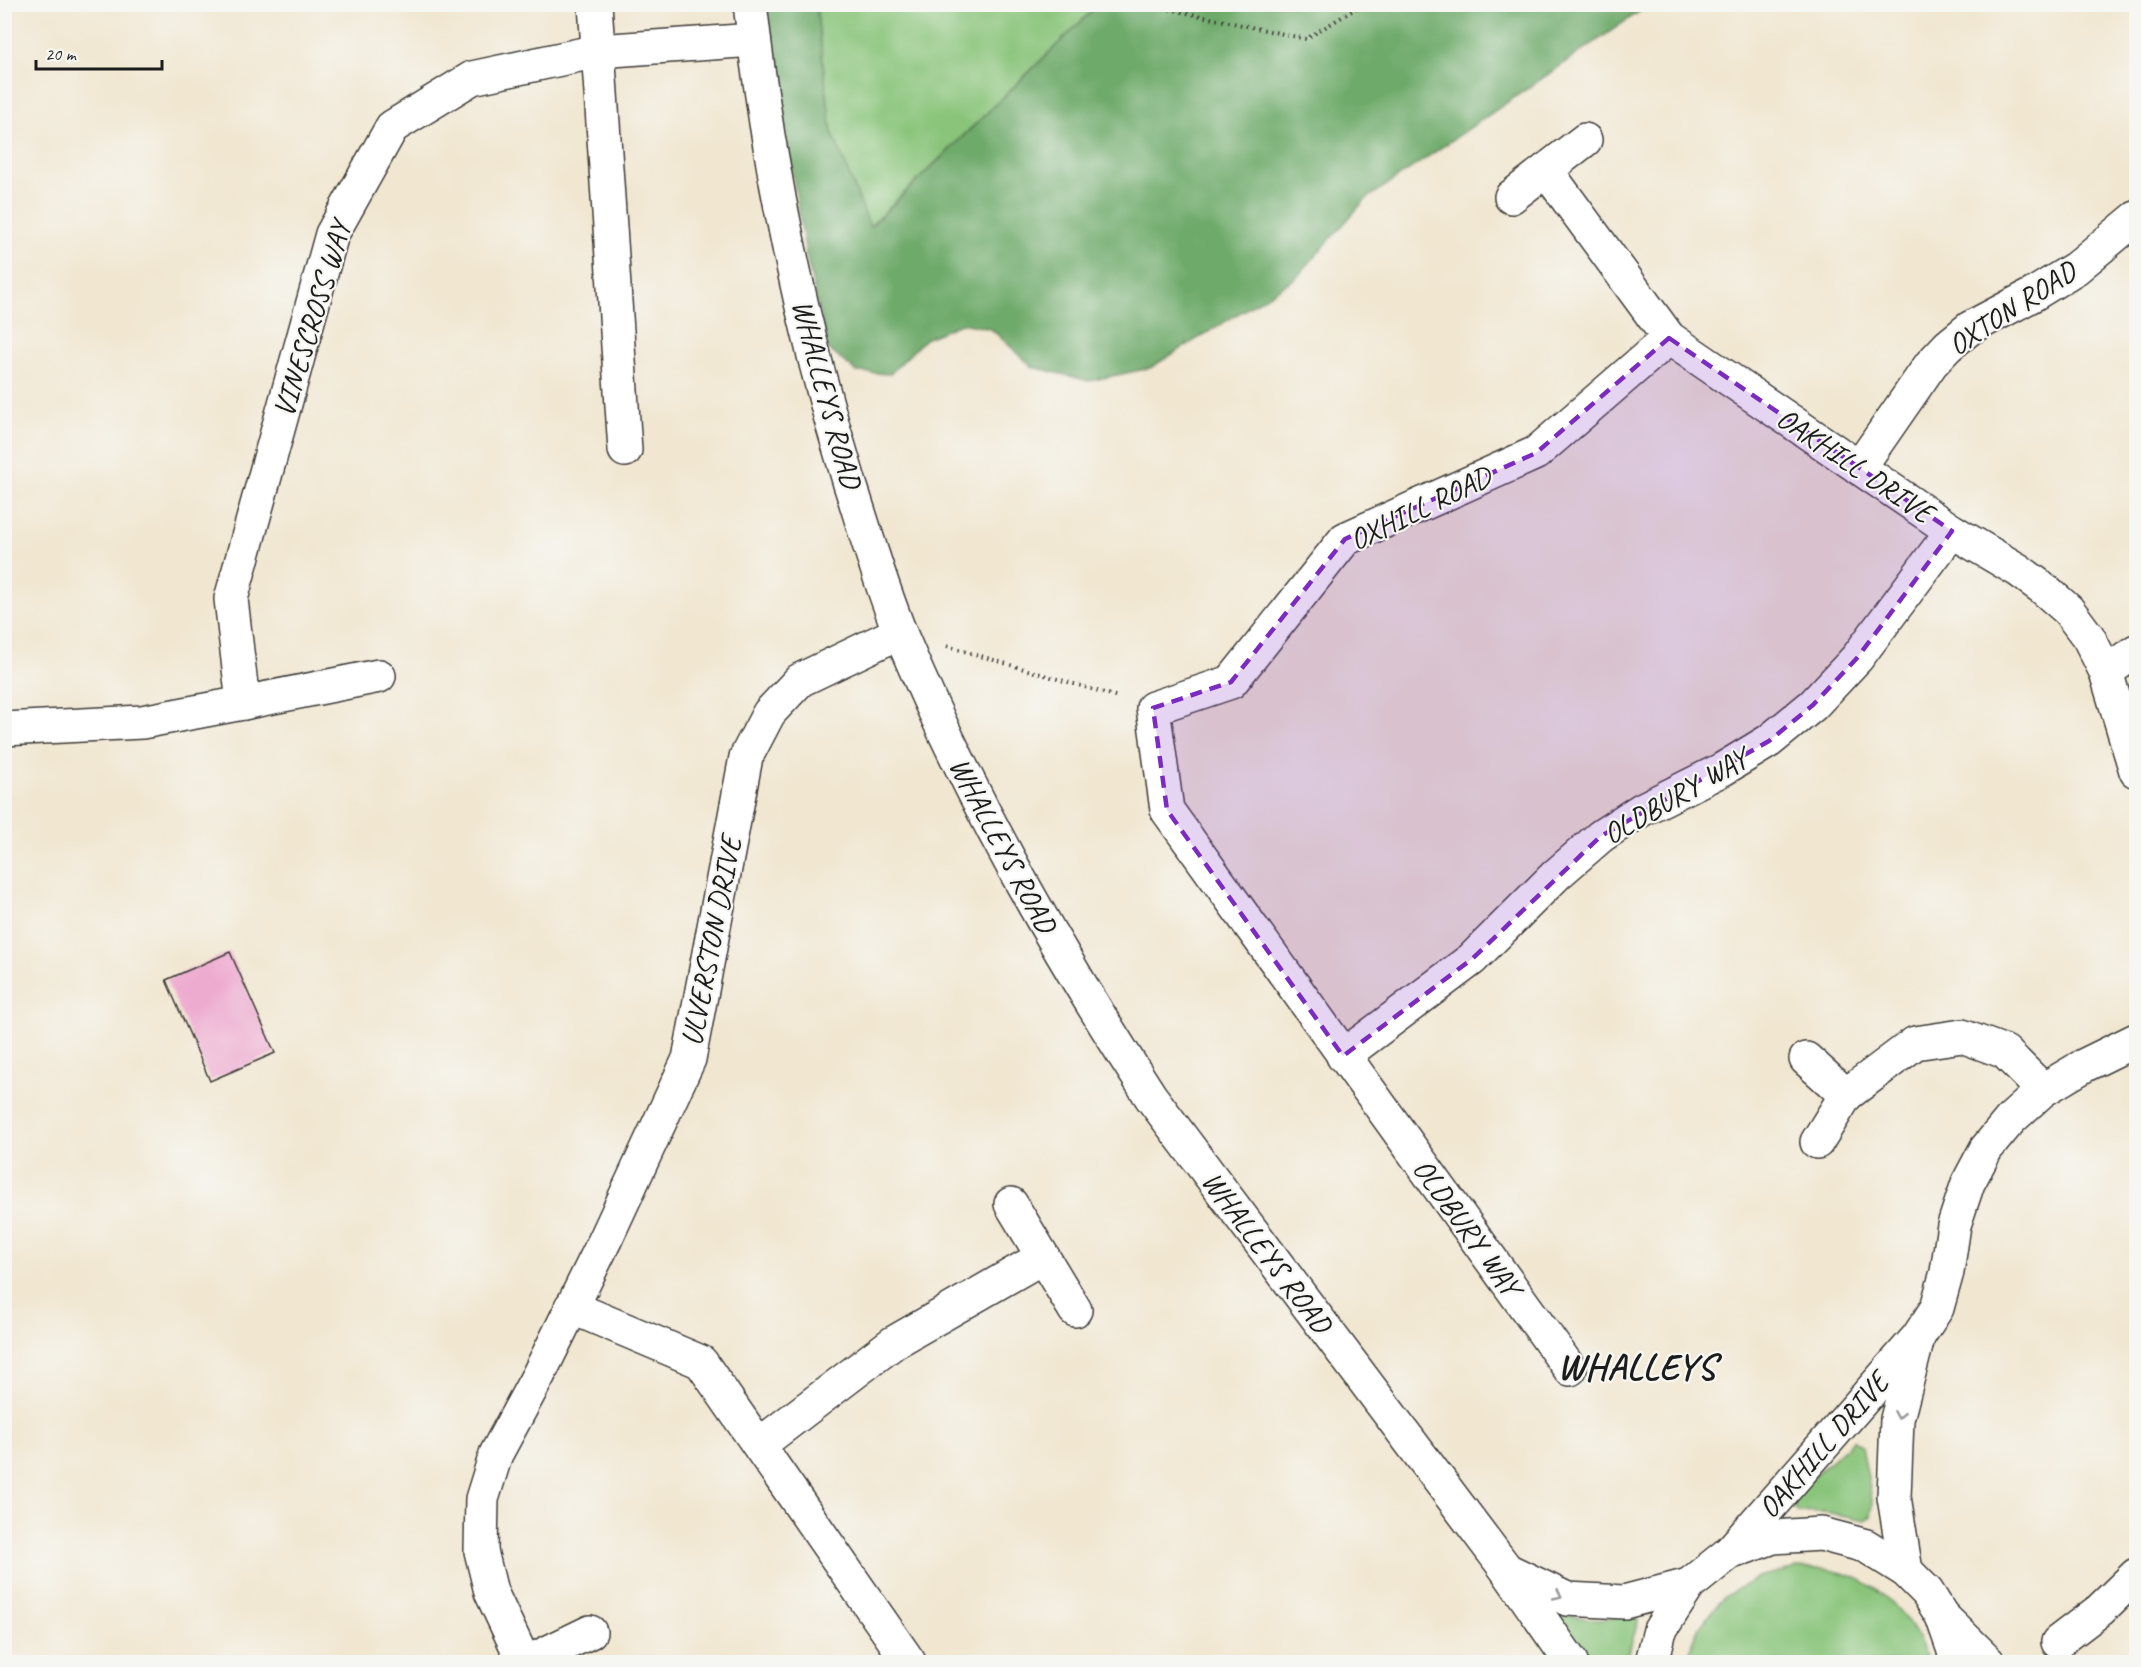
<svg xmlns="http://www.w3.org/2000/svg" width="2141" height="1667" font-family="Caveat,sans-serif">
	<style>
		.green { fill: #89c47a; stroke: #52704b; stroke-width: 1.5 }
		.forest { fill: #6eaa6a; stroke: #456343; stroke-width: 1.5 }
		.building { fill: #eeabd0 }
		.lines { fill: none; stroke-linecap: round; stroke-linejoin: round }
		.street-casing { stroke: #3c3a37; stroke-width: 36 }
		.secondary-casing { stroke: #3c3a37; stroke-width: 36 }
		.path { stroke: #3c3a37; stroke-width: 4; stroke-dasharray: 1.5 4.5; stroke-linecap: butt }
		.street { stroke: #fff; stroke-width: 33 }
		.secondary { stroke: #fff; stroke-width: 33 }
		.oneway { stroke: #999 }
		.marked { fill: #7b2cbf; fill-opacity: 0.2; stroke: #7b2cbf; stroke-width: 4.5; stroke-dasharray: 12 8; stroke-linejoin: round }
		.labels { text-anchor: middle; stroke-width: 4.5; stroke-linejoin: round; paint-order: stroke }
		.street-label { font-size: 30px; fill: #1c1c1c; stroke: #f6f6f2 }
		.district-label { font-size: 36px; font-weight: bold; letter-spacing: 1.5px; fill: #1c1c1c; stroke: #f6f6f2 }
	</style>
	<rect width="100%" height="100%" fill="#f6f6f2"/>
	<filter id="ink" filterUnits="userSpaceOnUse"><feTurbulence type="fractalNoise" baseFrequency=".0167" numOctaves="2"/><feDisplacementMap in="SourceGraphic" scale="12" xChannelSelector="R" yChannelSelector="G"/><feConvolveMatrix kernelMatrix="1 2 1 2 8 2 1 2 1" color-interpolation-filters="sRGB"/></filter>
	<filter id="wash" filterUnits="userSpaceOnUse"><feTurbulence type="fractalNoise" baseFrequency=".008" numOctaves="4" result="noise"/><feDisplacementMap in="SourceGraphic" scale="24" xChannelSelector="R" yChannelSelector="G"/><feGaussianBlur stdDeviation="1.35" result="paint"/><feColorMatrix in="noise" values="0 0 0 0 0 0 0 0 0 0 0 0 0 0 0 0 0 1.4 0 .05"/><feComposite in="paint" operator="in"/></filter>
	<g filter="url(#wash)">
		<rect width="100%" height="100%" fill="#f1e7d1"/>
		<g class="green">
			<polygon points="816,5 1098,5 869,227 831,129"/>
			<path d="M 1853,1440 L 1862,1447 L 1873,1505 L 1871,1516 L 1865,1521 C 1842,1514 1821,1510 1797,1512 L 1792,1497 Z"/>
			<path d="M 1797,1568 C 1809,1569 1822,1568 1834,1571 C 1875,1578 1919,1622 1926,1662 L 1685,1662 L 1699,1628 L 1724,1597 L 1758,1577 Z"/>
			<path d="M 1562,1615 L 1597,1620 L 1636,1616 L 1638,1621 L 1626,1662 L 1589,1662 C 1578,1650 1556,1632 1562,1615 Z"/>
		</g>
		<polygon class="forest" points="767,5 816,5 831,129 870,227 1098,5 1649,5 1365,200 1296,278 1150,368 1089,381 1033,367 991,329 962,323 925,339 890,374 857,372 828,349 806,255 769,30"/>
		<g id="blocks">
			<polygon class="building" points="230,952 275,1053 210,1081 166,980"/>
		</g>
	</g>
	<g filter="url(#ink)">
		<use href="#blocks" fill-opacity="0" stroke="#3c3a37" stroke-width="1.5"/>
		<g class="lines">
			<defs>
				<g id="street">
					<polyline points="595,4 625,450"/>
					<polyline points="1546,170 1669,338 1952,531 2018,570 2044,589 2068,610 2089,638 2106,672 2136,771"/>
					<polyline points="1511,197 1585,140"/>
					<polyline points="1859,468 1931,364 1948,346 1970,328 2034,294 2076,268 2136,218"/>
					<polyline points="2106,672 2136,651"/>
					<polyline points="243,703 379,676"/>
					<polyline points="4,729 142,722 243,703 231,599 332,234 392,127 472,78 598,51 754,40"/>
					<polyline points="1343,1056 1472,959 1556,875 1601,836 1641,810 1723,769 1769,741 1813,705 1857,658 1952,531"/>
					<polyline points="1806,1059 1846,1095 1817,1142"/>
					<polyline points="1846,1095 1915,1043 1962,1036 2005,1052 2043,1090"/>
					<polyline points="1011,1204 1075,1310"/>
					<polyline points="571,1307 701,1362 909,1662"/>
					<polyline points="1570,1369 1167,810 1153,708 1231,682 1345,539 1536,453 1669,338"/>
					<polyline points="759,1445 893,1343 1043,1257"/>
					<polyline points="1729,1553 1918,1337 1937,1308 1947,1272 1954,1225 1968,1183 1986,1149 2011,1119 2043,1090 2085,1065 2136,1040"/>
					<polyline points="1906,1571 1894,1497 1897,1419 1917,1342"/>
					<polyline points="1942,1616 1989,1662"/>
					<polyline points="2058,1642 2100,1610 2136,1575"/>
					<polyline points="524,1662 491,1592 481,1551 482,1499 496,1454 538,1376 606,1238 689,1059 746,757 769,713 800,680 900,632"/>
					<polyline points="528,1662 590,1632"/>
				</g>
				<g id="secondary">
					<path d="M 750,4 C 768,167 802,328 850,484 C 866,534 881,586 901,635 C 969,797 1055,950 1151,1097 L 1506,1569 L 1571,1662"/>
					<polyline points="1507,1570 1567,1599 1624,1602 1689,1585"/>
					<polyline points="1652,1662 1660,1630 1689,1585 1729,1553 1773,1537 1821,1534 1866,1546 1906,1571 1927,1592 1942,1616 1958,1662"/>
				</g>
			</defs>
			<use href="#street" class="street-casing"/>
			<use href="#secondary" class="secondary-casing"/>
			<g class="path">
				<polyline points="1146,4 1306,39 1363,4"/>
				<polyline points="947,646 1118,697"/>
			</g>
			<use href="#street" class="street"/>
			<use href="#secondary" class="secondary"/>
		</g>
		<defs><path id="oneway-chevron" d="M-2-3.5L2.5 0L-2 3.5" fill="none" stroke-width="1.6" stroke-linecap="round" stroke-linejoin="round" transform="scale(1.5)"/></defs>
		<g class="oneway">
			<use href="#oneway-chevron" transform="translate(1899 1415) rotate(100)"/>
			<use href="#oneway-chevron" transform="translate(1558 1595) rotate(25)"/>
		</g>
	</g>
	<path class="marked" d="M 1669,338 L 1952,531 L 1857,658 L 1813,705 L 1769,741 L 1601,836 L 1472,959 L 1343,1056 L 1167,810 L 1153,708 L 1231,682 L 1345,539 L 1536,453 Z"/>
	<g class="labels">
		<g class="street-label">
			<text transform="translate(2012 308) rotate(-33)" y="10">OXTON ROAD</text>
			<text transform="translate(312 319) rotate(-73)" y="10">VINESCROSS WAY</text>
			<text transform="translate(827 394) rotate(75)" y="10">WHALLEYS ROAD</text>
			<text transform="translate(1855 465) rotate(34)" y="10">OAKHILL DRIVE</text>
			<text transform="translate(1420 508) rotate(-26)" y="10">OXHILL ROAD</text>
			<text transform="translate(1675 796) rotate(-30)" y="10">OLDBURY WAY</text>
			<text transform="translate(1003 845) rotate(62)" y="10">WHALLEYS ROAD</text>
			<text transform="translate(711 941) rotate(-79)" y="10">ULVERSTON DRIVE</text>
			<text transform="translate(1467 1227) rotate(54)" y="10">OLDBURY WAY</text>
			<text transform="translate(1267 1252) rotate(53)" y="10">WHALLEYS ROAD</text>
			<text transform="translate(1823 1445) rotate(-49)" y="10">OAKHILL DRIVE</text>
		</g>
		<g class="district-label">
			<text x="1637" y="1379">WHALLEYS</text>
		</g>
	</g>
	<rect width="2141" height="1667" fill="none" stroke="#f6f6f2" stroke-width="24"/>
	<path d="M36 60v9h126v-9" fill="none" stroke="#1c1c1c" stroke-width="3"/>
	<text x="45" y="60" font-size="18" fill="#1c1c1c" stroke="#f6f6f2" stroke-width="4.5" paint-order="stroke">20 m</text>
</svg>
